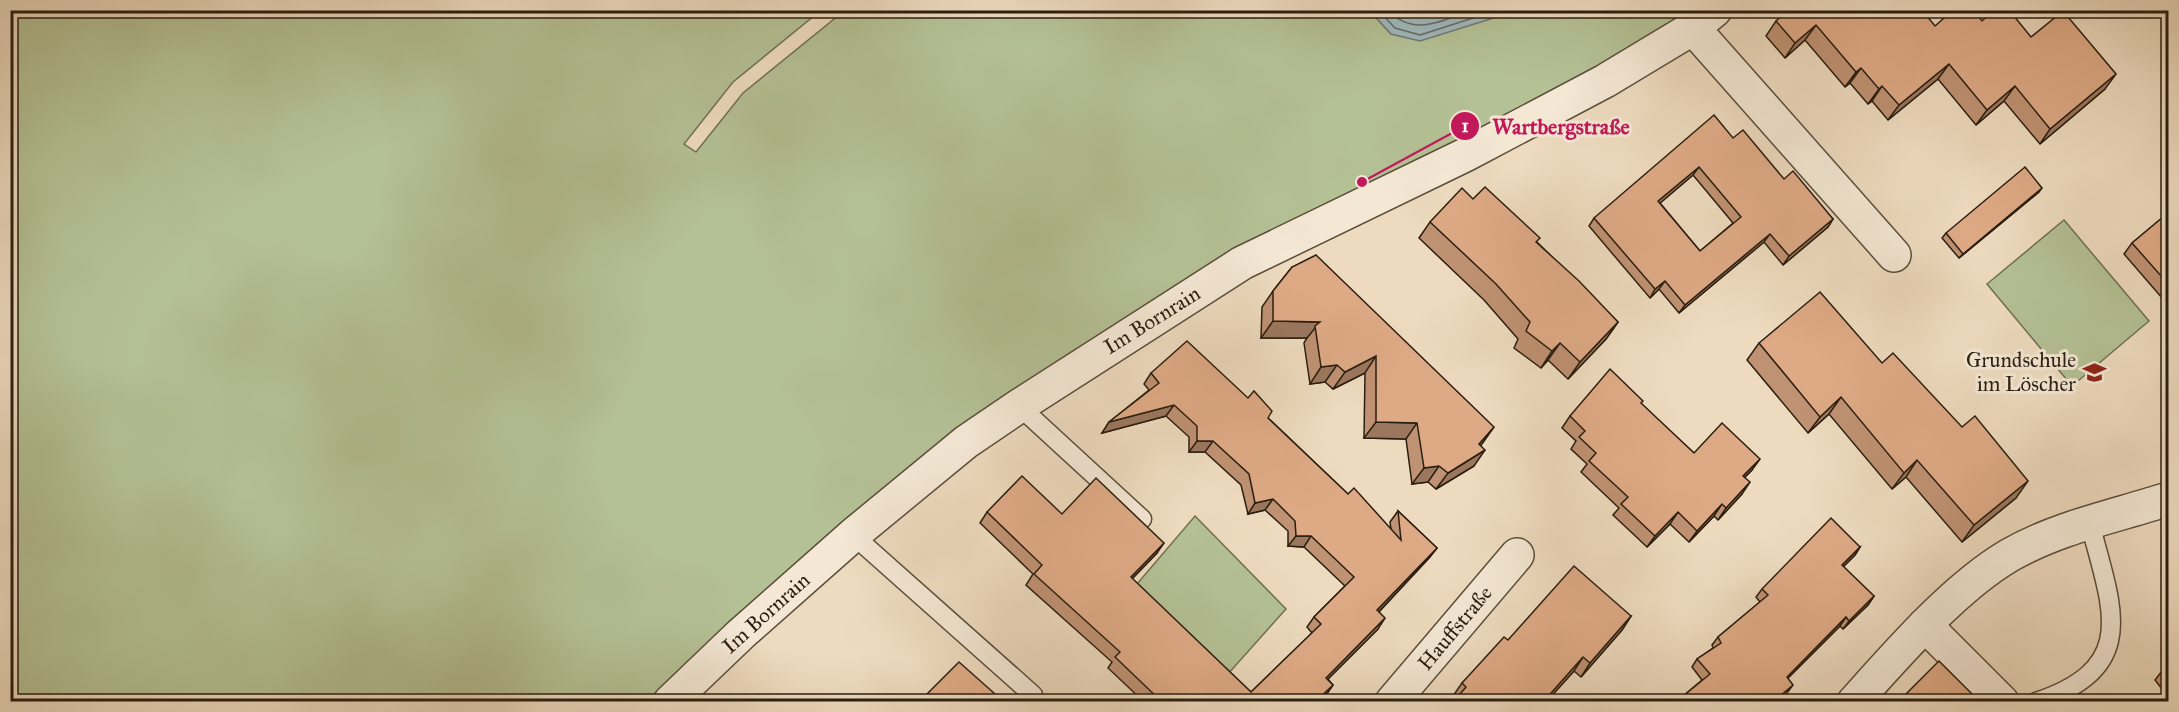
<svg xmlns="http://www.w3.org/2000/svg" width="2179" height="712" font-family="'IM FELL Great Primer',serif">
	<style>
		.green { fill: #b4c195; stroke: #6f7052; stroke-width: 1.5 }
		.water { fill: #9eb8bd; stroke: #707a78; stroke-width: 1.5 }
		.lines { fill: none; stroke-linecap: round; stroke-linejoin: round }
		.shore { stroke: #646b66; stroke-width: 1.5 }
		.lane-casing { stroke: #5b4d3c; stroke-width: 21 }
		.street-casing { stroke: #5b4d3c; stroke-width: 36 }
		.lane { stroke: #f4e8d5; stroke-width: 18 }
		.street { stroke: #f4e8d5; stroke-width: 33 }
		.wall { fill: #bf9273; stroke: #2a1e10; stroke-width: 1.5; fill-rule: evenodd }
		.shaded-wall { fill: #9b775e; stroke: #2a1e10; stroke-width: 1.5 }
		.building { fill: #deaa86; stroke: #2a1e10; stroke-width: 1.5; fill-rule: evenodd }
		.labels { text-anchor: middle; stroke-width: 6; stroke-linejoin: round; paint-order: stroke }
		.street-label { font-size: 21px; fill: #2a1e10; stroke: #f4e8d5 }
		.poi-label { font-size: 21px; fill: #2a1e10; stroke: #f4e8d5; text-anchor: end }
		.leader { fill: none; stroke: #c2185b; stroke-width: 2 }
		.callout-dot { fill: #c2185b; stroke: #f4e8d5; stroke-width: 2 }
		.mark-label { font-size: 18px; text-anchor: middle; font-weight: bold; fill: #fff }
		.callout-label { font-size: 22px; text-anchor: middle; font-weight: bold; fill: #c2185b; stroke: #f4e8d5; stroke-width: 6; stroke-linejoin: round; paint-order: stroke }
	</style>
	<rect width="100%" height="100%" fill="#eedbbf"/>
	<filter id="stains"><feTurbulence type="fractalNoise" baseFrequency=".00333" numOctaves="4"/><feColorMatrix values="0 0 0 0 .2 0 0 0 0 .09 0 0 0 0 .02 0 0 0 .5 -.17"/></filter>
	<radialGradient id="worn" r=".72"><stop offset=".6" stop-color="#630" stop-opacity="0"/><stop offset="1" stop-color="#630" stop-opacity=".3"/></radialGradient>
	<g class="green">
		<polygon points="10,11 820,11 733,82 684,144 696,152 743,93 844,11 1370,11 1391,34 1516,11 1715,11 1074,369 670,702 11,701"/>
		<polygon points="2064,220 2149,321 2072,386 1987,284"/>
		<polygon points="1195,516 1286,609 1228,674 1137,584"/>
	</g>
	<polygon class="water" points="1370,11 1516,11 1420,41 1391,34"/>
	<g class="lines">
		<g class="shore">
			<polyline points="1378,10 1395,28 1420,35 1498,10"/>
			<path d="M 1388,10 C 1414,38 1442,20 1473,10"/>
		</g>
		<defs>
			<g id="lane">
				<polyline points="1019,406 1142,519"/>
				<polyline points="853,535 1033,695"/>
				<path d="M 2036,702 C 2142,667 2111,607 2090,523"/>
			</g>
			<g id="street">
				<polyline points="1693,28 1894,255"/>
				<polyline points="1925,625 2002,702"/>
				<polyline points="670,702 741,634 853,535 966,442 1019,406 1242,263 1465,155 1605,81 1693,28 1715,10"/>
				<polyline points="1392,702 1517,555"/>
				<path d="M 1854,702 C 1897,654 1955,587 2010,555 C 2059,527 2116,516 2168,499"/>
			</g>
		</defs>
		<use href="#lane" class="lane-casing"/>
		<use href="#street" class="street-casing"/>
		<use href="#lane" class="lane"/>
		<use href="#street" class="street"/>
	</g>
	<g class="wall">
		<polygon points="1776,21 1935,26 1982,21 2031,37 2105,89 2040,144 2004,101 1976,125 1938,79 1888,120 1872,101 1868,104 1850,83 1845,87 1805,40 1785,58 1766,36"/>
		<path d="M 1733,138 L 1833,219 L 1828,227 L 1783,265 L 1764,242 L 1679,313 L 1659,289 L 1650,298 L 1589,226 L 1594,218 ZM 1693,175 L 1733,223 L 1700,251 L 1660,203 Z"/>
		<polygon points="2039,192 1959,258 1942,238 1946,233"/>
		<polygon points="1473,199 1537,242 1618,322 1606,339 1568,379 1548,360 1541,368 1514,348 1518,339 1484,300 1419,238 1430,222"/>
		<polygon points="2169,212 2169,306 2124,254 2132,243"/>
		<polygon points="1292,267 1481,446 1474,466 1436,489 1428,482 1412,484 1406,439 1364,438 1365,373 1333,389 1325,382 1310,384 1304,343 1307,338 1261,338 1262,307 1273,291"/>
		<polygon points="1759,343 1882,363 2016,498 1962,542 1906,477 1892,489 1829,414 1808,433 1747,360"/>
		<polygon points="1151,373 1268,418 1348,494 1391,529 1390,522 1398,511 1437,548 1429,558 1379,612 1378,629 1328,679 1333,685 1326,695 1319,702 1144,702 1108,668 1112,662 1026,585 1033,574 980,523 987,512 1062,514 1157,553 1132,579 1251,692 1312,633 1307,627 1314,617 1345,586 1304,547 1288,546 1288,531 1265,510 1248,514 1241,485 1205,452 1189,452 1189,437 1166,416 1102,433 1109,422 1149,390 1144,384"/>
		<polygon points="1641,404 1694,453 1752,470 1745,477 1742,494 1718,520 1714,516 1689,542 1670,524 1647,547 1613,515 1619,508 1581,472 1587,464 1571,449 1576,441 1562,428 1570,416"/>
		<polygon points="1860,547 1855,555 1843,567 1874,596 1868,605 1843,629 1840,626 1788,678 1787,693 1777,702 1676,702 1702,680 1692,667 1697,659 1713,648 1712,645 1718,637 1760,602 1756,597 1762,589"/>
		<polygon points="1631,616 1622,630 1581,677 1574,671 1546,702 1453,702 1455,699 1453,696 1462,683 1508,640"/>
		<polygon points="2169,662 2169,698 2155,680"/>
	</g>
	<g class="shaded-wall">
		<polygon points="1816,25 1805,40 1785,58 1795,43"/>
		<polygon points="1949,64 1938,79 1888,120 1899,105"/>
		<polygon points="1861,68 1850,83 1845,87 1856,72"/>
		<polygon points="2116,74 2105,89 2040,144 2050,129"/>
		<polygon points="1882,86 1872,101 1868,104 1879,89"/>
		<polygon points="2015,86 2004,101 1976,125 1987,110"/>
		<polygon points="1699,167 1693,175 1652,210 1658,201"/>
		<polygon points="2042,188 2039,192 1959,258 1963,254"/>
		<polygon points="1833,219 1828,227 1783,265 1789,256"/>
		<polygon points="1770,234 1764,242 1679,313 1685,305"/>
		<polygon points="1665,281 1659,289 1650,298 1655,289"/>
		<polygon points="1273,321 1320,322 1307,338 1261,338"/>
		<polygon points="1618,322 1606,339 1568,379 1580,362"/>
		<polygon points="1560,343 1548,360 1541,368 1552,351"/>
		<polygon points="1376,356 1365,373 1333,389 1345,372"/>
		<polygon points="1337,365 1325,382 1310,384 1321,367"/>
		<polygon points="1841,397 1829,414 1808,433 1820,417"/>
		<polygon points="1174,405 1166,416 1102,433 1109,422"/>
		<polygon points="1376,422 1417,423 1406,439 1364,438"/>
		<polygon points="1494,427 1482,444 1467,460 1479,444"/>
		<polygon points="1197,441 1213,441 1205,452 1189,452"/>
		<polygon points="1485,450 1474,466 1436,489 1448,473"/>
		<polygon points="1760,459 1752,470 1735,487 1743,476"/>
		<polygon points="1917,460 1906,477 1892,489 1904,473"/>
		<polygon points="1439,466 1428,482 1412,484 1424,468"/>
		<polygon points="2028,481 2016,498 1962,542 1974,525"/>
		<polygon points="1750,482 1742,494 1718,520 1726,508"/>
		<polygon points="1273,499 1265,510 1248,514 1255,503"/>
		<polygon points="1722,504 1714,516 1689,542 1697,531"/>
		<polygon points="1678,512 1670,524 1647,547 1655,536"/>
		<polygon points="1296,536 1311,536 1304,547 1288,546"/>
		<polygon points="1164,543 1157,553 1123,588 1131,577"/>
		<polygon points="1860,547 1855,555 1836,574 1842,565"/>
		<polygon points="1437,548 1429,558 1370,621 1377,610"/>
		<polygon points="1874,596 1868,605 1843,629 1849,621"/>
		<polygon points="1631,616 1622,630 1581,677 1590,663"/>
		<polygon points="1846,617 1840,626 1781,685 1787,677"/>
		<polygon points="1385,618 1378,629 1319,688 1326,678"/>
		<polygon points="1583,657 1574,671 1546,702 1543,702"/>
		<polygon points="1333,685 1326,695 1319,702 1315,702"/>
		<polygon points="1793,685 1787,693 1777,702 1773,702"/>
	</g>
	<g class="building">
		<polygon points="1788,10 1922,10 1935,26 1953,10 1974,10 1982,21 1994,10 2009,10 2031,37 2063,11 2116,74 2050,129 2015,86 1987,110 1949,64 1899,105 1882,86 1879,89 1861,68 1856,72 1816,25 1795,43 1776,21"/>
		<path d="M 1714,115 L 1733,138 L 1743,130 L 1784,179 L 1793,171 L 1833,219 L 1789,256 L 1770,234 L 1685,305 L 1665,281 L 1655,289 L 1594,218 ZM 1699,167 L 1741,217 L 1700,251 L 1658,201 Z"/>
		<polygon points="2025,167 2042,188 1963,254 1946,233"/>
		<polygon points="1485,187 1540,238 1536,242 1579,281 1618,322 1580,362 1560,343 1552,351 1526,331 1530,322 1496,284 1430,222 1462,188 1473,199"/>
		<polygon points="2169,212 2169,285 2132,243"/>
		<polygon points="1316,255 1494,427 1479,444 1485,450 1448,473 1439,466 1424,468 1417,423 1376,422 1376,356 1345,372 1337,365 1321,367 1315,326 1320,322 1273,321 1273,291 1292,267"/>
		<polygon points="1820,292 1882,363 1893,353 1962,427 1975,416 2028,481 1974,525 1917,460 1904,473 1841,397 1820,417 1759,343"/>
		<polygon points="1187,341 1248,398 1254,391 1272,411 1268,418 1348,494 1354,488 1401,540 1398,511 1437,548 1377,610 1385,618 1326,678 1333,685 1315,702 1162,702 1115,657 1120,652 1034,574 1042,565 987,512 1022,476 1062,514 1096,478 1164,543 1131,577 1251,692 1321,624 1314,617 1354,577 1311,536 1296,536 1295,521 1273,499 1255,503 1249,474 1213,441 1197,441 1197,426 1174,405 1109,422 1159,383 1151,373"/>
		<polygon points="1610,369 1643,401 1641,403 1694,453 1722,423 1760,459 1743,476 1750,482 1726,508 1722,504 1697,531 1678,512 1655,536 1621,504 1628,497 1589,461 1596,453 1579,437 1585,431 1570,416"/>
		<polygon points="1831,518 1860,547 1842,565 1874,596 1849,621 1846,617 1787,677 1793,685 1773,702 1676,702 1710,674 1697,659 1721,643 1718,637 1768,595 1762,589"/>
		<polygon points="1574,566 1631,616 1590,663 1583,657 1543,702 1453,702 1466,687 1462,683 1504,637 1508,640"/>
		<polygon points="1939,661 1980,702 1898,702"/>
		<polygon points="959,662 1004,702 919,702"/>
	</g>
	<defs>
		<symbol id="school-bare" viewBox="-9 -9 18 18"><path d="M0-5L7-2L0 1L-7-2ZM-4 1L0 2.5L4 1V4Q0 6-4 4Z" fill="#8f2418" stroke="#f4e8d5" stroke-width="2.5" paint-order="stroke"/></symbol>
	</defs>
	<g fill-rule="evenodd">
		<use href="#school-bare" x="2078" y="356" width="33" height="33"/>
	</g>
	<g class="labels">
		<g class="street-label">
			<text transform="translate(1152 320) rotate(-32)" y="7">Im Bornrain</text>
			<text transform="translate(766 613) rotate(-42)" y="7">Im Bornrain</text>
			<text transform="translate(1455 628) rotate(-50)" y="7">Hauffstraße</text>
		</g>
		<g class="poi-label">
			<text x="2076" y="367">Grundschule<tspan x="2076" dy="24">im Löscher</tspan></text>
		</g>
	</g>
	<path class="leader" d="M1362 182L1465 126"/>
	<g class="callout-dot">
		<circle cx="1362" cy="182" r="6"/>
		<circle cx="1465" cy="126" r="15"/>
	</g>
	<g class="mark-label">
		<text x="1465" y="132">1</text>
	</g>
	<g class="callout-label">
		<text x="1561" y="134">Wartbergstraße</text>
	</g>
	<rect width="2179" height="712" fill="none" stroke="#eedbbf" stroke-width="36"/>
	<rect x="12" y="12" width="2155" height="688" fill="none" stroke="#2a1e10" stroke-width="3"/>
	<rect x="18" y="18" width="2143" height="676" fill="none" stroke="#2a1e10" stroke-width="1.5"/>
	<rect width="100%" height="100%" filter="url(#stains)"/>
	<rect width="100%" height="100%" fill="url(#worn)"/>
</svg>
